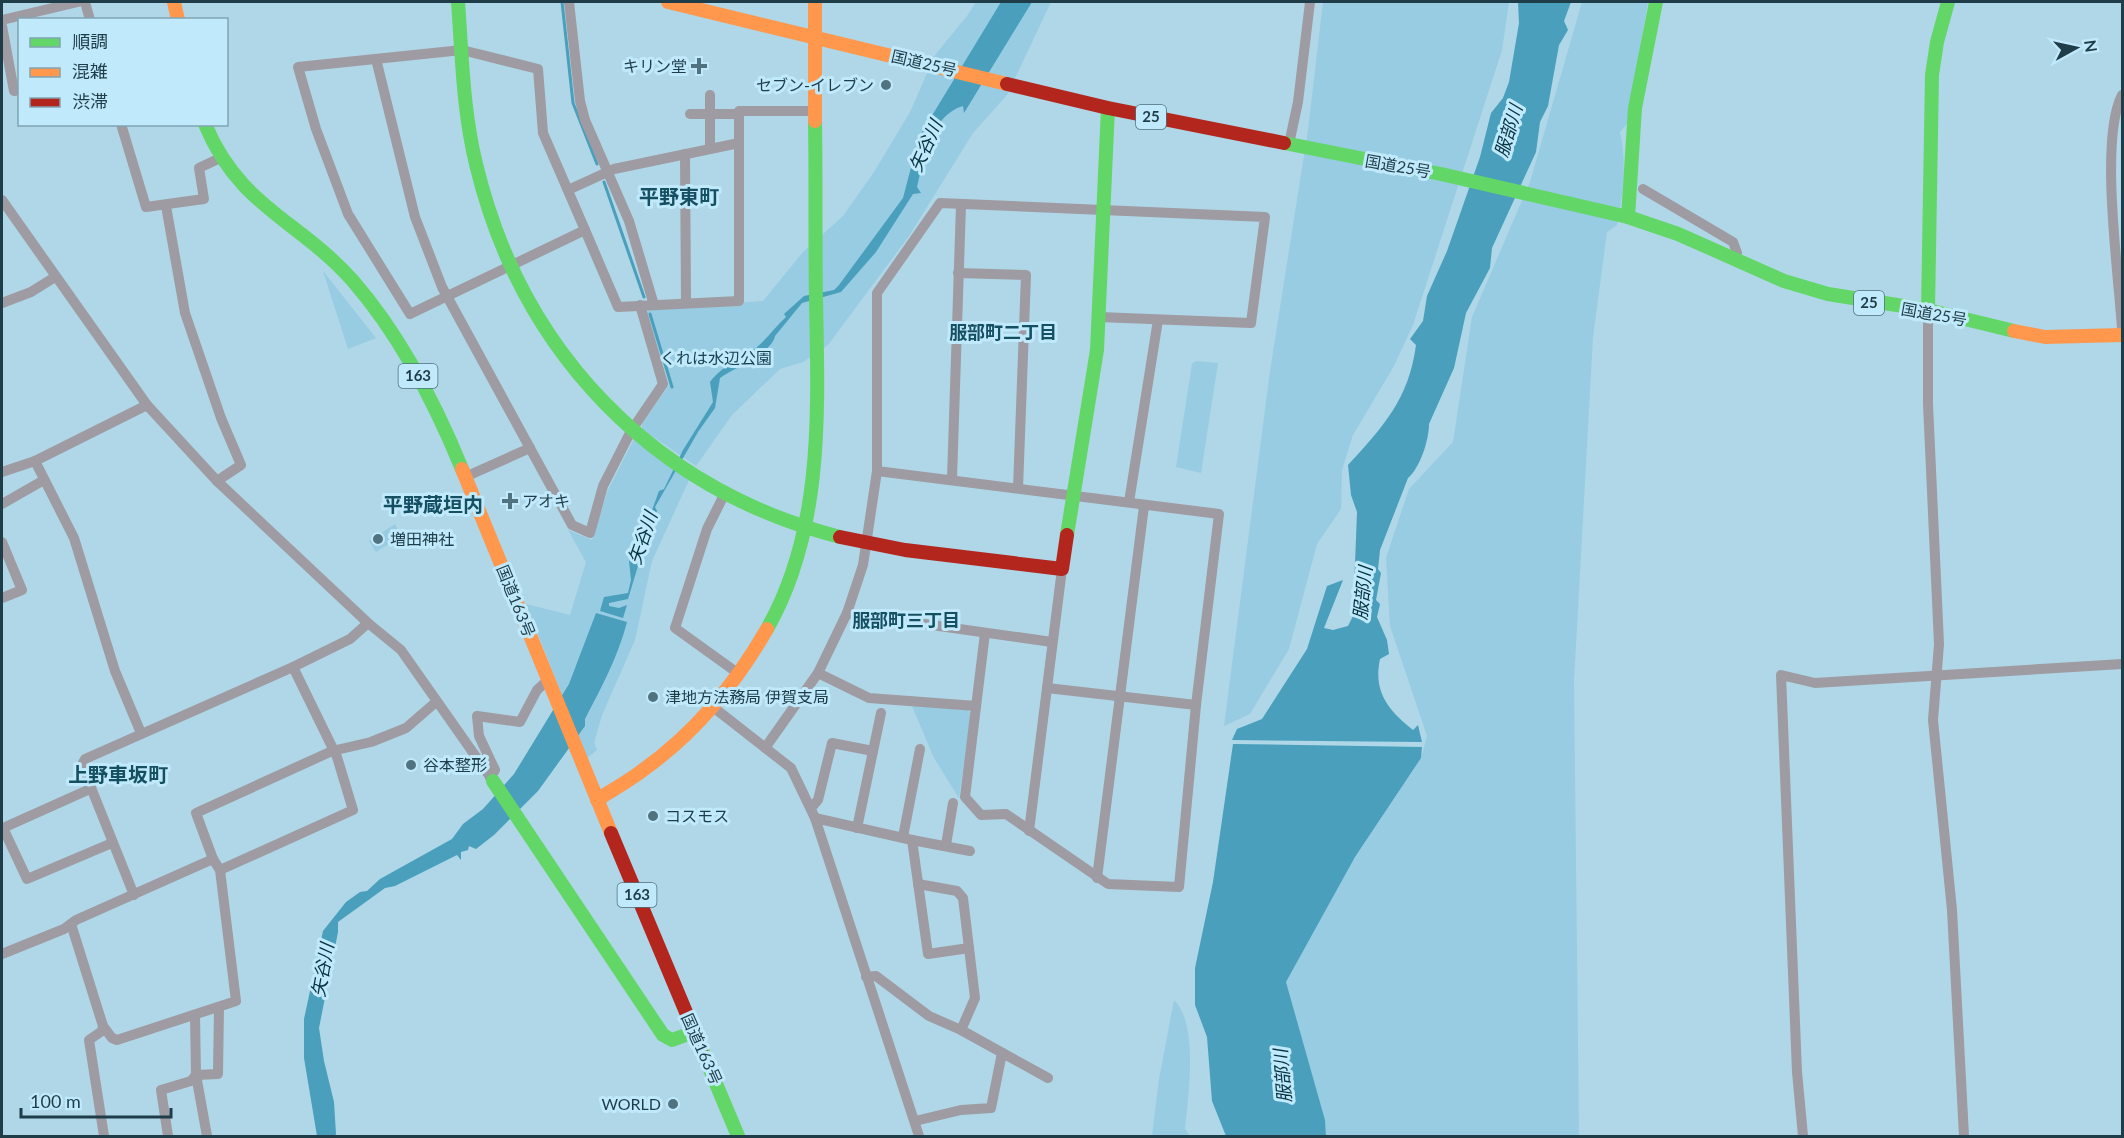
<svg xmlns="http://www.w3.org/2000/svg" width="2124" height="1138" font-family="Lato,'Noto Sans JP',sans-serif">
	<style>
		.green { fill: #97cce2 }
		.water { fill: #499fbc }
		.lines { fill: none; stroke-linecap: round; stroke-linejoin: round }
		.stream { stroke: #499fbc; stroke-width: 3 }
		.street { stroke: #9f9ba2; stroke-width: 10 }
		.fast { stroke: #63d668; stroke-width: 14 }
		.slow { stroke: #ff974d; stroke-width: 14 }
		.jam { stroke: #b3261e; stroke-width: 14 }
		.poi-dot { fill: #517380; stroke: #c0eafb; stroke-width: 2 }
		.labels { text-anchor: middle; stroke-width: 6; stroke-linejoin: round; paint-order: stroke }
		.shield { fill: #c0eafb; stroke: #4f717e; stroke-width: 1.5 }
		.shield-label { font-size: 15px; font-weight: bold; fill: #1f3d49 }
		.street-label { font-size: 16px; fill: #1f3d49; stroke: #c0eafb }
		.poi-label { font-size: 16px; fill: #1f3d49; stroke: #c0eafb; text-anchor: start }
		.park-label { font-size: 16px; fill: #184352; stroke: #c0eafb }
		.water-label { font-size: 18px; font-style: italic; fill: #063342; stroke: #c0eafb }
		.neighbourhood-label { font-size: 18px; font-weight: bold; fill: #144f62; stroke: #c0eafb }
		.quarter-label { font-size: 20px; font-weight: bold; fill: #144f62; stroke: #c0eafb }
	</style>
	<rect width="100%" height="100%" fill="#afd7e7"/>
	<g class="green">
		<polygon points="976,2 1051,2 1007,95 973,133 909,236 828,345 803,362 780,369 732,415 696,466 642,429 642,424 669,385 647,312 650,309 763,301 803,252 843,216 874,172 910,112 935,55 967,16"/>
		<polygon points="1323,2 1509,2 1502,50 1413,325 1394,366 1353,435 1342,470 1341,509 1317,544 1289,649 1250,714 1224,726 1270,371 1308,130"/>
		<path d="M 1582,2 L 1648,2 L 1627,124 L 1620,132 C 1627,162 1623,195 1617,225 L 1607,232 L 1593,337 L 1574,681 L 1579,1136 L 1326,1136 L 1325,1120 L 1286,982 L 1355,857 L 1421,758 L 1427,736 L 1390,626 L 1386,558 L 1409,489 L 1453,442 L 1472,317 L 1530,182 Z"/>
		<polygon points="323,271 376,338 348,349"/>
		<polygon points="1196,361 1218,363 1201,473 1176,467 1192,364"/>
		<polygon points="634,439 690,478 652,561 635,640 602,715 594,743 597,750 587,758 526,604 570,615 586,562 568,530 592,540 608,490"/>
		<polygon points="395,524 401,536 376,552 369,541"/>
		<polygon points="912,706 967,709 971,714 959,798 934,758"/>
		<path d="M 1174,1000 C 1199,1024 1188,1096 1185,1129 L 1190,1136 L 1152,1136 L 1159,1079 Z"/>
	</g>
	<g class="water">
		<path d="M 1001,2 L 1032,2 L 964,113 L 963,106 C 931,115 924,159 917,187 L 921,193 L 913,194 L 876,252 L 841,292 L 802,303 L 775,336 C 772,353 734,368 720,378 L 715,408 L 698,432 L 655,507 L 657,511 L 636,558 L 638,566 L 628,599 L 609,603 L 609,606 L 619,608 L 627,605 L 623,618 L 600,611 L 604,597 L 628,593 L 631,580 L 629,561 L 641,540 L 659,491 L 664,489 L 683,450 L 713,402 L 710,382 C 724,364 738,361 756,348 C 767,339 775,327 786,317 L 784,314 L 804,296 L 834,290 L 839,285 L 903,198 L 919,137 Z"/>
		<path d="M 1518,2 L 1571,2 L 1564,21 L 1568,30 L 1559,45 L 1548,106 L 1540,122 L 1536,152 L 1492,248 L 1490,268 L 1466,313 L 1454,368 L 1429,424 C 1429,440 1420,468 1408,478 L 1380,550 L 1378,569 L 1381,573 L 1376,600 L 1380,604 L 1377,617 L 1387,640 L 1389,654 L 1380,659 C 1373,692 1388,710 1413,730 L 1418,725 L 1422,742 L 1232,740 L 1237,729 L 1262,719 L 1307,649 L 1327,586 L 1343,580 L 1324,628 L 1333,630 L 1348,626 L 1353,616 L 1357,512 L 1351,495 L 1348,465 C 1383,427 1409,399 1416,345 L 1410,339 L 1423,321 L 1427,296 L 1447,251 L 1480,157 L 1491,113 L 1503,98 L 1509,82 L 1519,23 Z"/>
		<path d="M 596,613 L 627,622 C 618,657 601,688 585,719 L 585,726 L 538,791 L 494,835 L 476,849 L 469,846 L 468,850 L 461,852 L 461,860 L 457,855 L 395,886 L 385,888 L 338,922 L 338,932 L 319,1028 L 324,1061 L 334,1102 L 336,1134 L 335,1136 L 317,1136 L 304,1058 L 304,1019 L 323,931 L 346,902 L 360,892 L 367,891 L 380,879 L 452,839 L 463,824 L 483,809 L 514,774 L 569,684 Z"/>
		<polygon points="1233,744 1422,747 1421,758 1355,857 1286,982 1325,1120 1326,1136 1226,1136 1212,1101 1207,1037 1195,1005 1195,968 1213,882"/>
	</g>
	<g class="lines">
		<g class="stream">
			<polyline points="562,2 573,103 597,164"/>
			<polyline points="604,182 644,297"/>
			<polyline points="650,314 672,387"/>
		</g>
		<g class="street">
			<polyline points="85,2 90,20"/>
			<polyline points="569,2 580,101 585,120 629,221 654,305"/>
			<polyline points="2,20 78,2"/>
			<polyline points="2,26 14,91 20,90"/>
			<polygon points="462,50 538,69 543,133 585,230 410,314 348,214 316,129 298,67"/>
			<polyline points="376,59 415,217 442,287 572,525 590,533 603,486 631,431 663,384 640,305"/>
			<polyline points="710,95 710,149"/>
			<path d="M 2122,95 C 2099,139 2119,276 2122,329"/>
			<polyline points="690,114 739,114"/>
			<polyline points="121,124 146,207 204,199 199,168 218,159"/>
			<polyline points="1289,144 1298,102 1310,2"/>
			<polyline points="685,154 686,303"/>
			<polyline points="1643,189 1733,242 1737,253 1735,260"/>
			<polyline points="568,190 614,169 739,143"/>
			<polyline points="2,200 147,405 217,481 368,623 401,650 493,781"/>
			<polyline points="166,206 185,313 221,418 241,465 217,481"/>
			<polyline points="585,230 618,307 739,301 739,111 815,111"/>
			<polyline points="958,273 1026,275 1018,488"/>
			<polyline points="2,303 31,292 55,277"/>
			<polyline points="1928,310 1928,404 1939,644 1933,720 1952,910 1964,1136"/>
			<polyline points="35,461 74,538 115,671 141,733"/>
			<polyline points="877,471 1219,514 1196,705 1179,887 1108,884 1006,814 981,815 965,797 985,633"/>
			<polyline points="2,472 35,461 147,405"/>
			<polyline points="465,477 530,448"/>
			<polyline points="952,479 961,205"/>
			<polyline points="724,495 707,529 675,628 739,674"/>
			<polyline points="1129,502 1158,320"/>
			<polyline points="2,504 44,480"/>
			<polyline points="2,542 22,590 2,598"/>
			<polyline points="847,613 1052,642"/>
			<polyline points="818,673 869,698 976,706"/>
			<polyline points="1047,688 1196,705"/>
			<polyline points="713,707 791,768 815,818 919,1136"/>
			<polyline points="765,748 818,673 847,613 863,565 877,471 877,293 940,203 1265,217 1251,323 1099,317"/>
			<polyline points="490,778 495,770 479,736 477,716 520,722 537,690 548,680"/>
			<polyline points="90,789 3,828 27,879 112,843"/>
			<polyline points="811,808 818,800 832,743 873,751"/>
			<polyline points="815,818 912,840 928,954 969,948"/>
			<polyline points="857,828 881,713"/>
			<polyline points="1029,831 1062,569"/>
			<polyline points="903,837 920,749"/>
			<polyline points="912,840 970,851"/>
			<polyline points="946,845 953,803"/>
			<polyline points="220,870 353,810 337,757 293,667"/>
			<polyline points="1097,878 1144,506"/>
			<polyline points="918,884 957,891 963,898 975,998 961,1030"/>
			<polyline points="134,895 82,765 85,759 293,667 350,639 368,623"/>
			<polyline points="71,924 103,1026 112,1038 117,1040 236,1001 220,870 213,859"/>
			<polyline points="2,954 64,929 76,920 213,859 196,813 332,751 371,742 406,728 436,702"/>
			<polyline points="866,977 876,976 929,1016 961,1030 1048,1078"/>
			<polyline points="195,1015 196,1075 207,1136"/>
			<polyline points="103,1026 102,1031 89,1040 104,1136"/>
			<polyline points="915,1121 961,1110 991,1108 1002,1053"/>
			<polyline points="168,1136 161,1090 191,1081 196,1075 218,1074 219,1007"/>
			<polyline points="1803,1136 1797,1072 1781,675 1815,683 2122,664"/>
		</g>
		<g class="fast">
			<path d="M 458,2 C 462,56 463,111 476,164 C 521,352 653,489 840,537"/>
			<path d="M 205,124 C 239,207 299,220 353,281 C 400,335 435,403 462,469"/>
			<polyline points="1284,143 1441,174 1628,217 1678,234 1784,281 1828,294 1928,310 2014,331"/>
			<polyline points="1628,217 1635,108 1656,2"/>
			<polyline points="1928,310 1932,75 1937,42 1948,2"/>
			<polyline points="1067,535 1097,350 1108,108"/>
			<path d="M 767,629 C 824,529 818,410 816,299 C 815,240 816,181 815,121"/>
			<polyline points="493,781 663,1035 672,1040 694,1032"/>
			<polyline points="701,1048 738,1136"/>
		</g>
		<g class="slow">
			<polyline points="174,2 178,20"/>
			<polyline points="668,2 1007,84"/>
			<polyline points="815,2 815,121"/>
			<polyline points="2014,331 2045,337 2122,335"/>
			<polyline points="462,469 611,833"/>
			<path d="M 597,800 C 612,790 629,781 643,770 C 695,733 736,683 767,629"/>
		</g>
		<g class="jam">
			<polyline points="1007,84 1108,108 1284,143"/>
			<polyline points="840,537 905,550 1062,569 1067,535"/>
			<polyline points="611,833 701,1048"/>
		</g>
	</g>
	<g class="poi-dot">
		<path d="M696 57h6v6h6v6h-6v6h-6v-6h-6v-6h6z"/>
		<circle cx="886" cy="85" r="6"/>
		<path d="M507 492h6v6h6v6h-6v6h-6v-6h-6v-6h6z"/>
		<circle cx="378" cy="539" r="6"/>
		<circle cx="653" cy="697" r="6"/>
		<circle cx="411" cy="765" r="6"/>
		<circle cx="653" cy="816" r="6"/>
		<circle cx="673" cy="1104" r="6"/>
	</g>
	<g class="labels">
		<g class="shield">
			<rect x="1136" y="105" width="30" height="24" rx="4.5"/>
			<rect x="1854" y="291" width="30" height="24" rx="4.5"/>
			<rect x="398.5" y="364" width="39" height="24" rx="4.5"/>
			<rect x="617.5" y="883" width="39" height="24" rx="4.5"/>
		</g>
		<g class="shield-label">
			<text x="1151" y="122">25</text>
			<text x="1869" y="308">25</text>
			<text x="418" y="381">163</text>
			<text x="637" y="900">163</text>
		</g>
		<g class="street-label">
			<text transform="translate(924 63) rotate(13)" y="6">国道25号</text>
			<text transform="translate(1398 166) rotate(10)" y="6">国道25号</text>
			<text transform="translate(1934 314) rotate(10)" y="6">国道25号</text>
			<text transform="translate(516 601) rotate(68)" y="6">国道163号</text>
			<text transform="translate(702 1049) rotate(66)" y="6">国道163号</text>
		</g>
		<g class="poi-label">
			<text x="687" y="72" text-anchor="end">キリン堂</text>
			<text x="874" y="91" text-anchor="end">セブン-イレブン</text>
			<text x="522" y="507">アオキ</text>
			<text x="390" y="545">増田神社</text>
			<text x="665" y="703">津地方法務局 伊賀支局</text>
			<text x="423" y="771">谷本整形</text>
			<text x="665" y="822">コスモス</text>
			<text x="661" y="1110" text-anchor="end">WORLD</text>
		</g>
		<g class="park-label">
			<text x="716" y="364">くれは水辺公園</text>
		</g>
		<g class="water-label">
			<text transform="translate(1509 131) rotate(-73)" y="6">服部川</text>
			<text transform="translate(926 146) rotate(-66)" y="6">矢谷川</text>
			<text transform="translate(643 538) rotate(-71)" y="6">矢谷川</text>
			<text transform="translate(1363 593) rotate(-84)" y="6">服部川</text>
			<text transform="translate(323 970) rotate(-80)" y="6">矢谷川</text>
			<text transform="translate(1283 1076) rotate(-95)" y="6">服部川</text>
		</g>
		<g class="neighbourhood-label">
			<text x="1003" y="339">服部町二丁目</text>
			<text x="906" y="627">服部町三丁目</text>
		</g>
		<g class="quarter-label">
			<text x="679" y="204">平野東町</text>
			<text x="433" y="512">平野蔵垣内</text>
			<text x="118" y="782">上野車坂町</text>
		</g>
	</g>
	<rect width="2124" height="1138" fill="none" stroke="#1f3d49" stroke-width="6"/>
	<rect x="18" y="18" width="210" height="108" fill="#c0eafb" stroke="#80a5b4" stroke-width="1.5"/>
	<rect x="30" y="38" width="30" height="9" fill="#63d668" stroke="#80a5b4" stroke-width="1.5"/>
	<text x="72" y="48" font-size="18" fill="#1f3d49">順調</text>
	<rect x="30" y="68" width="30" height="9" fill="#ff974d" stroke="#80a5b4" stroke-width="1.5"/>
	<text x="72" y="78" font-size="18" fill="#1f3d49">混雑</text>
	<rect x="30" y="98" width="30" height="9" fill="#b3261e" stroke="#80a5b4" stroke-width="1.5"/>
	<text x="72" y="108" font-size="18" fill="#1f3d49">渋滞</text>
	<g transform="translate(2076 48) rotate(82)" stroke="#c0eafb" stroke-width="4.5" paint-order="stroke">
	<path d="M0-4.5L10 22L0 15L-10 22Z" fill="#1f3d49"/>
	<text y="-9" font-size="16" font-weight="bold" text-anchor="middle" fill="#1f3d49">N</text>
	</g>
	<path d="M21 1108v9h150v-9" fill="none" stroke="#1f3d49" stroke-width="3"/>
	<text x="30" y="1108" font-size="18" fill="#1f3d49" stroke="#c0eafb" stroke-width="4.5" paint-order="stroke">100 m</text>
</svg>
